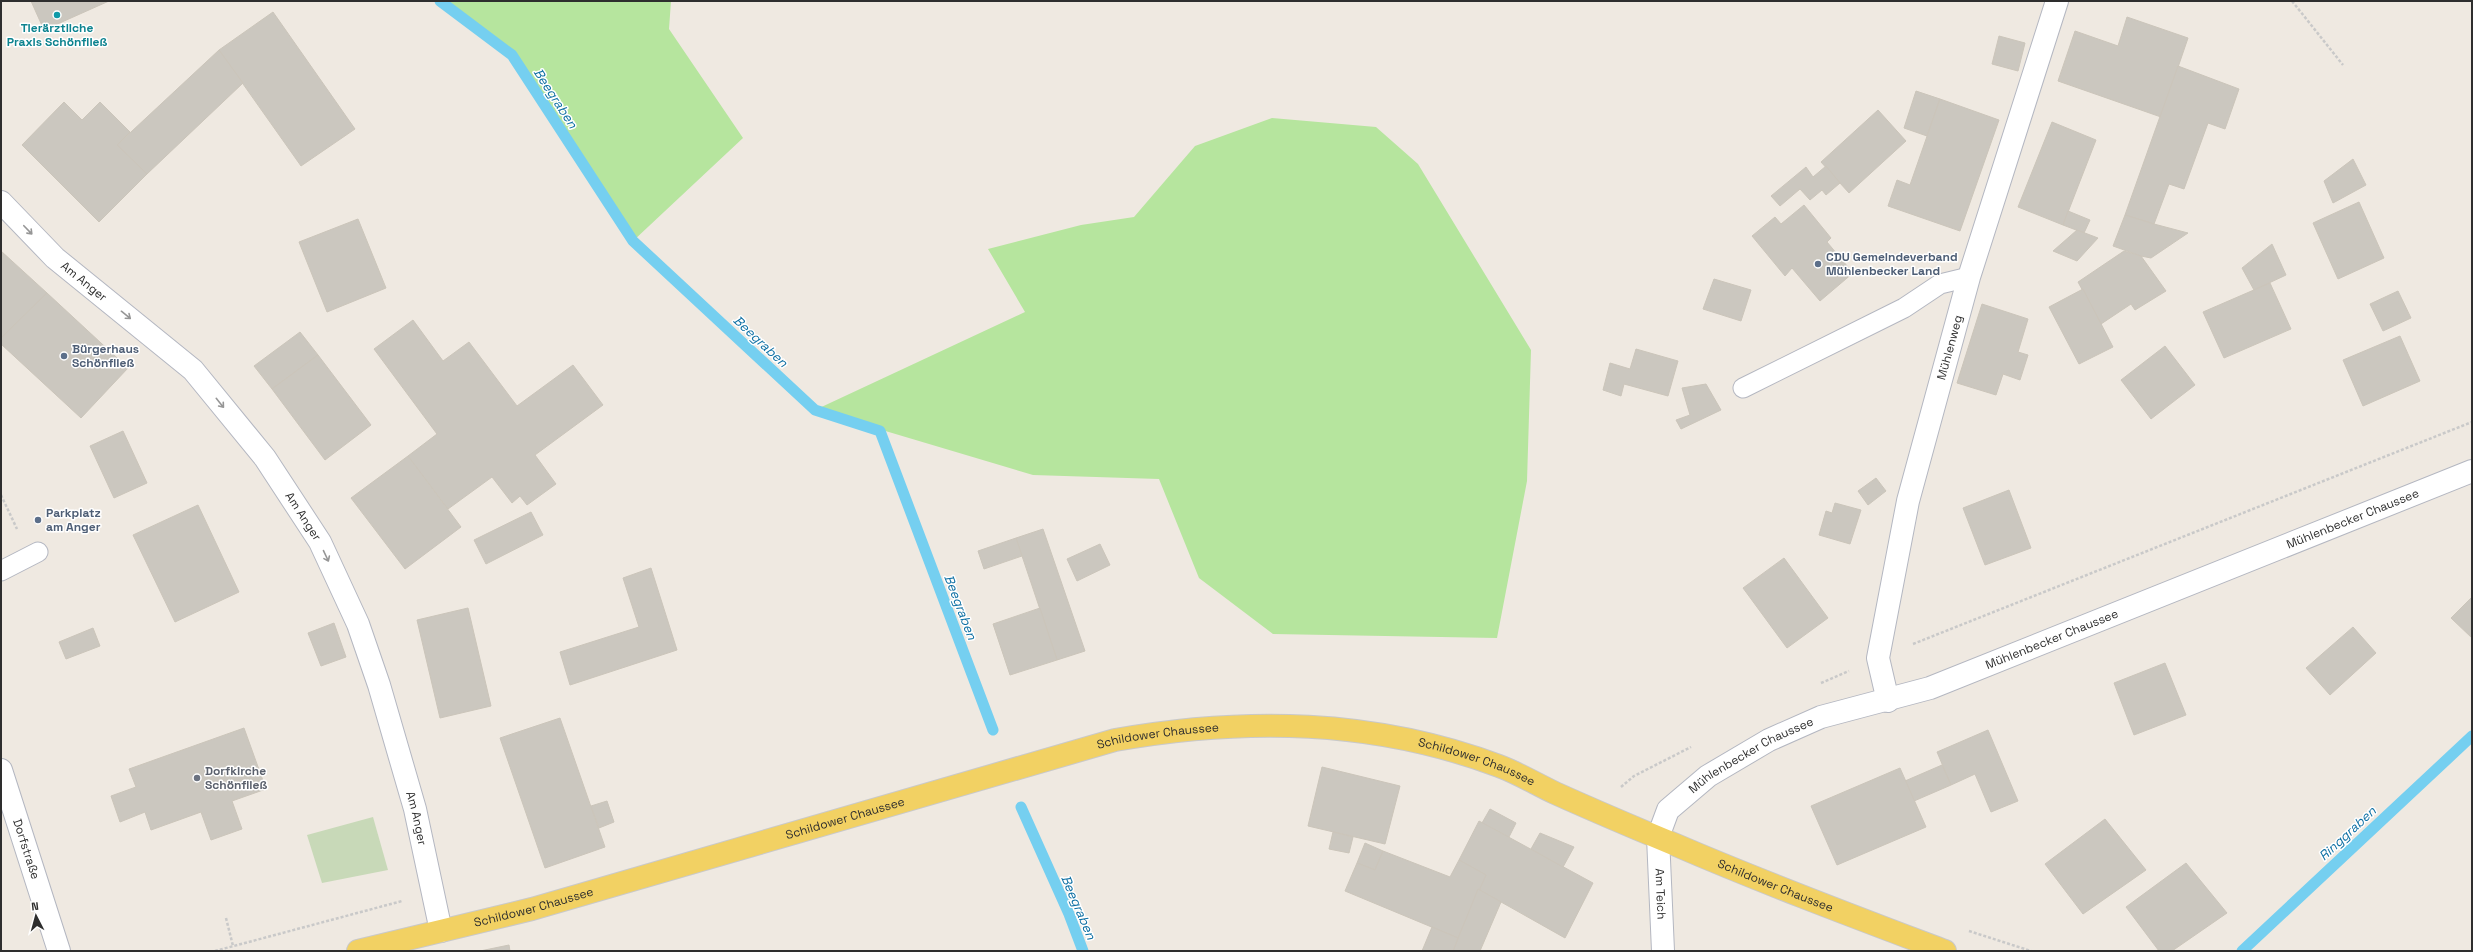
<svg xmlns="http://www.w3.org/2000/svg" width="2473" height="952" font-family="'Space Grotesk',sans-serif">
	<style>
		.green { fill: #b6e59e }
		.cemetery { fill: #c8d9b8 }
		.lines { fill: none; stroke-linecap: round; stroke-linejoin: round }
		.stream { stroke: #75cff0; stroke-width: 11 }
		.building { fill: #cbc7bf; stroke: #cbc5ba }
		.service-casing { stroke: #b4b7c1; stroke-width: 21 }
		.minor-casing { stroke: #b4b7c1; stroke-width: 24 }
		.secondary-casing { stroke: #b4b7c1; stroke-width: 24 }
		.primary-casing { stroke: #c9c9c9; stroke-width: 24 }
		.path { stroke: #c9c9c9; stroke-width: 2.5; stroke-dasharray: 3 2; stroke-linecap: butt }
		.service { stroke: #fff; stroke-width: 19 }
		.minor { stroke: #fff; stroke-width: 22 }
		.secondary { stroke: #fff; stroke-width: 22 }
		.primary { stroke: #f2d163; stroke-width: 22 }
		.oneway { stroke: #969696 }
		.culture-dot { fill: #0f9aa8; stroke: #fff; stroke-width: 1.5 }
		.service-dot { fill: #5c6f8a; stroke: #fff; stroke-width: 1.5 }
		.worship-dot { fill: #6b7280; stroke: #fff; stroke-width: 1.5 }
		.labels { text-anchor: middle; stroke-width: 3; stroke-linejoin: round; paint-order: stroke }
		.culture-label { font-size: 12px; font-weight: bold; fill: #0d838f; stroke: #fff }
		.service-label { font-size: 12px; font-weight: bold; fill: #4e5e75; stroke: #fff; text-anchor: start }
		.street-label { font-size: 12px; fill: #2e2e2e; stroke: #fff }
		.worship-label { font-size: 12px; font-weight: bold; fill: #5b616d; stroke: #fff; text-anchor: start }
		.water-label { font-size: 13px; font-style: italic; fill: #0d6fa3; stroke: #fff }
	</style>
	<rect width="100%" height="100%" fill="#efe9e1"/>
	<g class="green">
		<polygon points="440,1 671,1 669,29 743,138 633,241 512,55"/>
		<polygon points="1272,118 1376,127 1418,164 1531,350 1527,481 1497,638 1273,634 1199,578 1159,479 1033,475 815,410 1025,312 988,249 1081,225 1134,217 1195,146"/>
	</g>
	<polygon class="cemetery" points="373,817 388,870 322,883 307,835"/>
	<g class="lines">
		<g class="stream">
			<polyline points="440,1 512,55 633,241 815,410 880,431 993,730"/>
			<polyline points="1021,807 1069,914 1083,951"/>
			<polyline points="2242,951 2472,736"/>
		</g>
	</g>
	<g class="building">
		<polygon points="31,1 109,1 44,30"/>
		<polygon points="273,12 355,129 301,166 219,50"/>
		<polygon points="2127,17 2188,38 2161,117 2058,81 2075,31 2118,46"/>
		<polygon points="1999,36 2025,43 2018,71 1992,64"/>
		<polygon points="219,50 243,83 147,174 117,145"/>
		<polygon points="2178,66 2239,89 2225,129 2208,123 2184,189 2169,184 2154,224 2125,215"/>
		<polygon points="1916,91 1940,99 1927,136 1904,128"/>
		<polygon points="1940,99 1999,120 1960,231 1888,206 1897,180 1910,185"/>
		<polygon points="64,102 82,120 100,102 130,132 117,145 147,174 99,222 22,145"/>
		<polygon points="1878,110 1906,141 1849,193 1821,162"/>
		<polygon points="2052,122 2096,140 2063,225 2018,207"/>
		<polygon points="2353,159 2366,185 2333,203 2324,181"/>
		<polygon points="1826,166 1840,183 1826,195 1822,190 1810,200 1800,189 1780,206 1771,196 1806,167 1813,177"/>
		<polygon points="2359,202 2384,258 2338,279 2313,223"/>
		<polygon points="1804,205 1831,238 1827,242 1853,273 1820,301 1792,268 1785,276 1752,236 1775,217 1781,224"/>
		<polygon points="2068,211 2090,220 2084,233 2063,225"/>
		<polygon points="2125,215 2154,224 2188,233 2151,258 2141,256 2113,246"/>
		<polygon points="358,219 386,288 327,312 299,242"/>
		<polygon points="2077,230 2098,238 2077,261 2053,251"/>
		<polygon points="2272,244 2286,275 2254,290 2242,268"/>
		<polygon points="1,251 47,293 1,338"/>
		<polygon points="2124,251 2141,256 2166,291 2135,310 2131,304 2101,324 2078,282"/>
		<polygon points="1714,279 1751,290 1741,321 1703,309"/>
		<polygon points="2270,283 2291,329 2224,358 2203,312"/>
		<polygon points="2083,289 2113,347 2079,364 2049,307"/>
		<polygon points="2398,291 2411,318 2383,331 2370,304"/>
		<polygon points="47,293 128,368 81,418 1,344 1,338"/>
		<polygon points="1982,304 2028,319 2018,352 2028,355 2020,380 2003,374 1996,395 1957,383"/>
		<polygon points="413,320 443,361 469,342 517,406 573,365 603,405 535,455 556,484 527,505 520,496 512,503 492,477 448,509 408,456 437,434 374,349"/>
		<polygon points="300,332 318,355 272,389 254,366"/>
		<polygon points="2400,336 2420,381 2363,406 2343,360"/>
		<polygon points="2165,346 2195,385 2151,419 2121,380"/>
		<polygon points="1636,349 1678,361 1668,396 1624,384 1621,396 1603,390 1610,363 1630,369"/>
		<polygon points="318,355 371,425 325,460 272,389"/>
		<polygon points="1706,384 1721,410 1681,429 1676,420 1690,415 1682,388"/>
		<polygon points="123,431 147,483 114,498 90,446"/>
		<polygon points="408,456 461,527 405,569 351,498"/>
		<polygon points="1876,478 1886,491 1868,505 1858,491"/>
		<polygon points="2009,490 2031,548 1985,565 1963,508"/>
		<polygon points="1835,503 1861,510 1850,544 1819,535 1826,511 1832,513"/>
		<polygon points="198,505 239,592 175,622 133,535"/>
		<polygon points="531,512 543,535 486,564 474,540"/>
		<polygon points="1043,529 1085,651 1057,660 1016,538"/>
		<polygon points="1016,538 1022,556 984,569 978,551"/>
		<polygon points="1100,544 1110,565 1077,581 1067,559"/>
		<polygon points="1784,558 1828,618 1787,648 1743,588"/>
		<polygon points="651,568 677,650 570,685 560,652 639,627 623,578"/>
		<polygon points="2472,597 2472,638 2451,618"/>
		<polygon points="468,608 491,706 440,718 417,620"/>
		<polygon points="1040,608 1057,660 1010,675 993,624"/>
		<polygon points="334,623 346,657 321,666 308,633"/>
		<polygon points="2353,627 2376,653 2330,695 2306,668"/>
		<polygon points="93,628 100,646 66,659 59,642"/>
		<polygon points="2165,663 2186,715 2134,735 2114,683"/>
		<polygon points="560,718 605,847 545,868 500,738"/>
		<polygon points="244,728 266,789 232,801 242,829 211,840 201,812 151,830 145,812 120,822 111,796 136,787 129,769"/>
		<polygon points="1988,730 2018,801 1991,812 1975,774 1951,785 1937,752"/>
		<polygon points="1942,765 1951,785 1914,801 1905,781"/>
		<polygon points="1322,767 1400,786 1385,844 1308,826"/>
		<polygon points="1900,768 1926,827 1837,865 1811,806"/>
		<polygon points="607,801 614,822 599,828 591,806"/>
		<polygon points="1490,809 1516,823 1509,837 1482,823"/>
		<polygon points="2105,819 2146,870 2083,914 2045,864"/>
		<polygon points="1479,821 1593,883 1565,938 1478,889 1486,875 1459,860"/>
		<polygon points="1333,832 1353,837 1349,853 1329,849"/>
		<polygon points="1540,833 1574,847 1563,867 1531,849"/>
		<polygon points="1365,843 1383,851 1375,870 1357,863"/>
		<polygon points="1383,851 1450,877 1459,860 1486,875 1458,938 1345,891 1357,863 1375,870"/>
		<polygon points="2186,863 2227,913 2172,951 2159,951 2126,907"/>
		<polygon points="1478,889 1501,902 1480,951 1453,951"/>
		<polygon points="1432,927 1458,938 1453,951 1422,951"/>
		<polygon points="509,945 510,951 480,951"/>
	</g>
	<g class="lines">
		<defs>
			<g id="service">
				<polyline points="1743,388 1904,308 1940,284 1969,277"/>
				<polyline points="1,571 38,552"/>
			</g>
			<g id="minor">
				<path id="s1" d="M 1,202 L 55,258 L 193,370 L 265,458 L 320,542 L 358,624 L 379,685 L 415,809 L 441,931"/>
				<path id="s2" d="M 1888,701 L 1878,658 L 1908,501 L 1969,277 L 2057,1"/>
				<path id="s3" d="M 1,770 L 59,951"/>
				<path id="s4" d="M 1658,837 L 1663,951"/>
			</g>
			<g id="secondary">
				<path id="s5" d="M 1658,837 L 1668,810 L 1708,776 L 1769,740 L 1821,717 L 1930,688 L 2472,471"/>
			</g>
			<g id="primary">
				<path id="s6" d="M 358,951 L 532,909 L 1115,740 C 1245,717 1374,719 1499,766 C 1518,773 1536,784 1555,793 C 1595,811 1635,828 1676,845 C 1764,883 1855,917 1945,951"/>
			</g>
		</defs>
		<use href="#service" class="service-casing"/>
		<use href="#minor" class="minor-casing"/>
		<use href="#secondary" class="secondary-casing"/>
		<use href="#primary" class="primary-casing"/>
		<g class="path">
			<polyline points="2292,1 2343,65"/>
			<polyline points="1,495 17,529"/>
			<polyline points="1913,644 2472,422"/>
			<polyline points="1821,683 1849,671"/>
			<polyline points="1621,787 1634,776 1691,747"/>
			<polyline points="226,918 233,946"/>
			<polyline points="1969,931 2031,951"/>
			<polyline points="215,951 402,901"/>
		</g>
		<use href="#service" class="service"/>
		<use href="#minor" class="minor"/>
		<use href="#secondary" class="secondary"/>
		<use href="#primary" class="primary"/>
	</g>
	<defs><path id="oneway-shaft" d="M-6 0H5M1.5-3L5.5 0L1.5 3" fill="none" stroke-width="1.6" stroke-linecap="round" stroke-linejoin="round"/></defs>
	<g class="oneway">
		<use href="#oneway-shaft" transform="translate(28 230) rotate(46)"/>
		<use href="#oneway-shaft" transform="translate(126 315) rotate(39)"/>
		<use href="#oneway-shaft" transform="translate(220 403) rotate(51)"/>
		<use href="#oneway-shaft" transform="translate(326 556) rotate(65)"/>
	</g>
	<circle class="culture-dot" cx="57" cy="15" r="4"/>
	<g class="service-dot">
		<circle cx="1818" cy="264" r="4"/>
		<circle cx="64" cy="356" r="4"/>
		<circle cx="38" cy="520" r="4"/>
	</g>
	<circle class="worship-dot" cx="197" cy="778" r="4"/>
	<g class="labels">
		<g class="culture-label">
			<text x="57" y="32">Tierärztliche<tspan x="57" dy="14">Praxis Schönfließ</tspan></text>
		</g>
		<g class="service-label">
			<text x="1826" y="261">CDU Gemeindeverband<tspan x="1826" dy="14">Mühlenbecker Land</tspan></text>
			<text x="72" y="353">Bürgerhaus<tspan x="72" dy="14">Schönfließ</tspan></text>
			<text x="46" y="517">Parkplatz<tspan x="46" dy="14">am Anger</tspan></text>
		</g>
		<g class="street-label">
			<text dy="4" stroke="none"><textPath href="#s1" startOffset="115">Am Anger</textPath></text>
			<text dy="4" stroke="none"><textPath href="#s2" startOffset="363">Mühlenweg</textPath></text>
			<text dy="4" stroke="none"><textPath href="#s1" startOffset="439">Am Anger</textPath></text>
			<text dy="4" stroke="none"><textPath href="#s5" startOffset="777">Mühlenbecker Chaussee</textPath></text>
			<text dy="4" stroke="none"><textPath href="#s5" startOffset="453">Mühlenbecker Chaussee</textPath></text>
			<text dy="4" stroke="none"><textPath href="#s6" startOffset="829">Schildower Chaussee</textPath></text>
			<text dy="4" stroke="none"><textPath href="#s5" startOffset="129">Mühlenbecker Chaussee</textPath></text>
			<text dy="4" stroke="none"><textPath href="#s6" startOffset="1153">Schildower Chaussee</textPath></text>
			<text dy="4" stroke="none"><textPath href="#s1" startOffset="763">Am Anger</textPath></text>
			<text dy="4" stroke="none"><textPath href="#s6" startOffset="505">Schildower Chaussee</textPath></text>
			<text dy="4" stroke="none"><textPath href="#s3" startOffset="83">Dorfstraße</textPath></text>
			<text dy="4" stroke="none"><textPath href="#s6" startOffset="1477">Schildower Chaussee</textPath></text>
			<text dy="4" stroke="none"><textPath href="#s4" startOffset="57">Am Teich</textPath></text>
			<text dy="4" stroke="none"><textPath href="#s6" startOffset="181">Schildower Chaussee</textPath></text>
		</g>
		<g class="worship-label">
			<text x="205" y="775">Dorfkirche<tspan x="205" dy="14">Schönfließ</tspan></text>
		</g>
		<g class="water-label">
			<text transform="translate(556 98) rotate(57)" y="5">Beegraben</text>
			<text transform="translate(761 341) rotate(43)" y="5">Beegraben</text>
			<text transform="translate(961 607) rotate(69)" y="5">Beegraben</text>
			<text transform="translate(2347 833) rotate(-43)" y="5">Ringgraben</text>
			<text transform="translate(1079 907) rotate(67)" y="5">Beegraben</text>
		</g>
	</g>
	<rect width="2473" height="952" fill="none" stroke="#2e2e2e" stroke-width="4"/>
	<g transform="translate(36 916) rotate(354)" stroke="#ffffff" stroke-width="3" paint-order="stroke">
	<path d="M0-3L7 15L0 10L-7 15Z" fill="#2e2e2e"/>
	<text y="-6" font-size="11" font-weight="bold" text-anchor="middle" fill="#2e2e2e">N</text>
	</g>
</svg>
